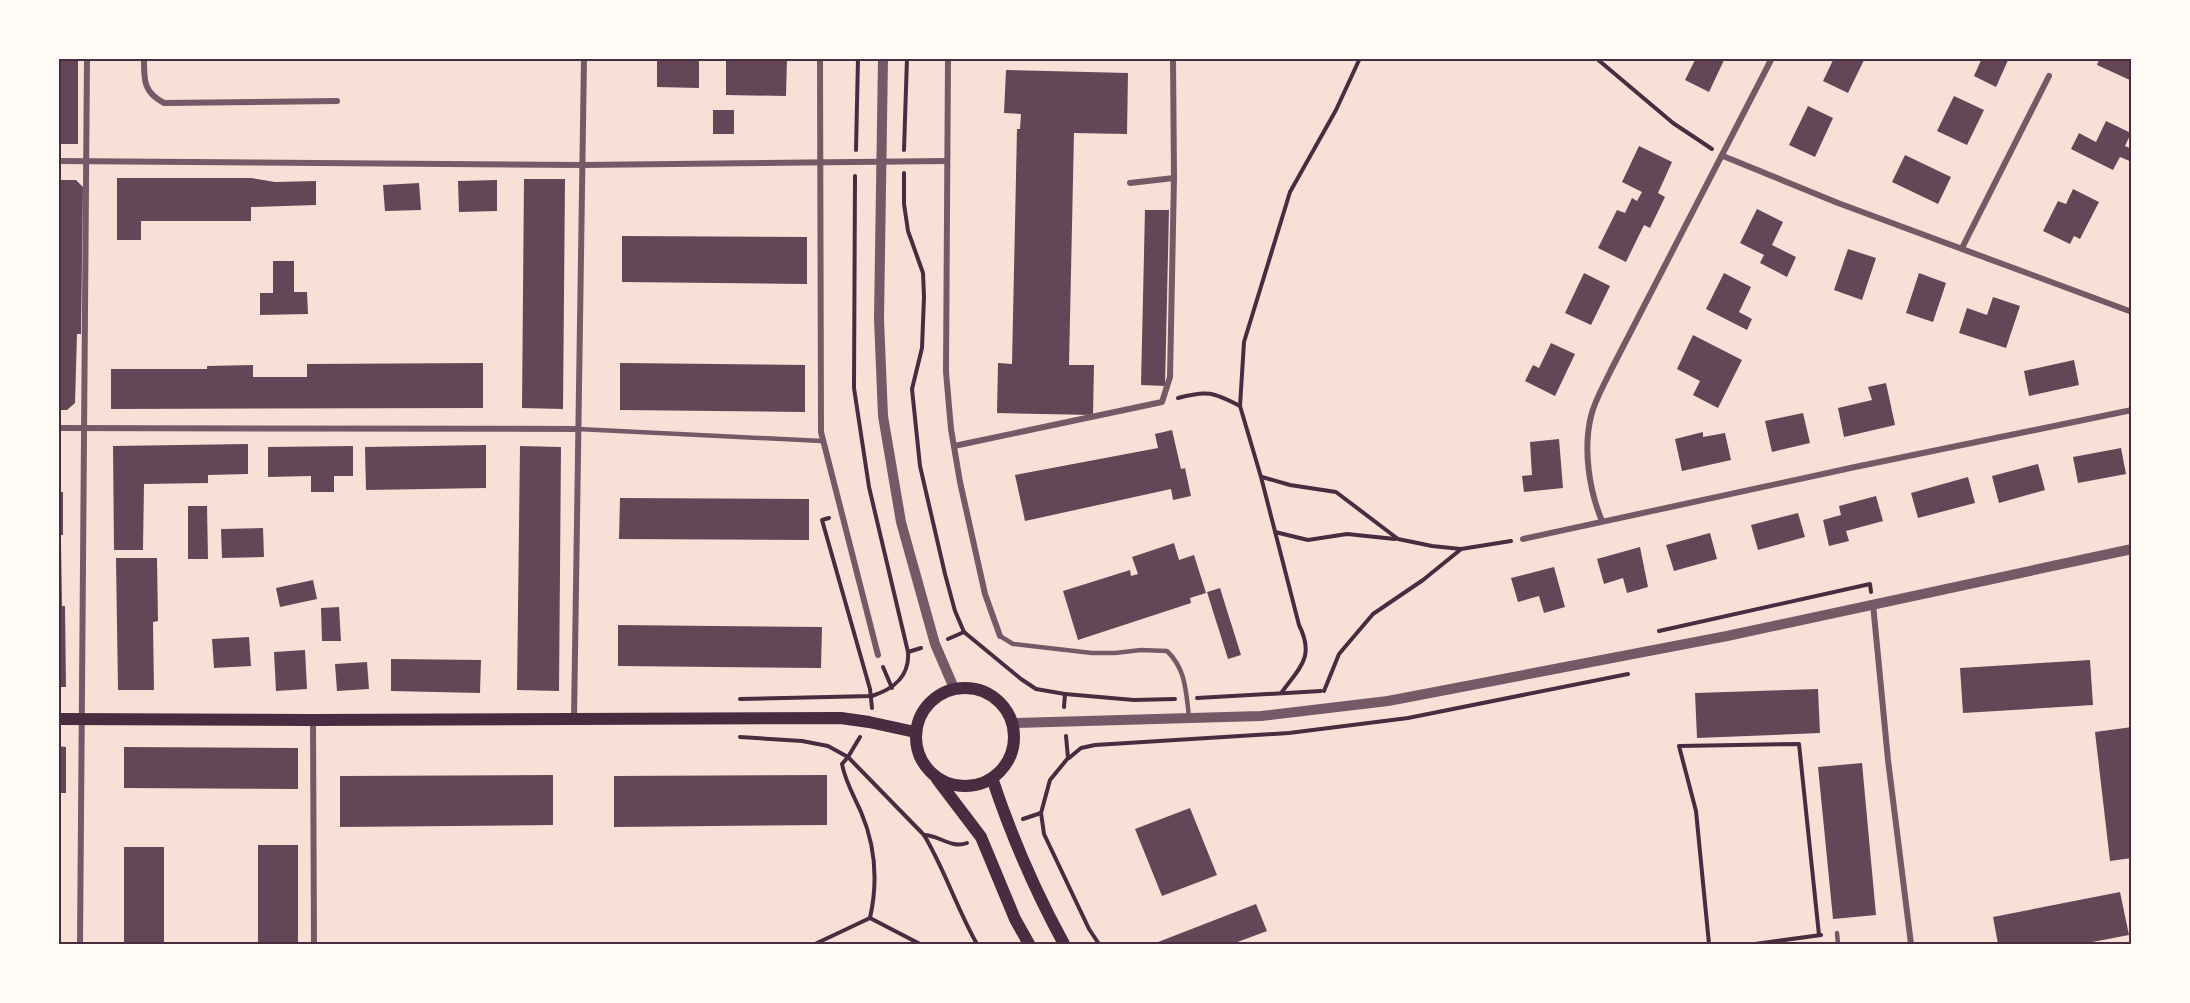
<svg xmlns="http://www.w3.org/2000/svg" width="2190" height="1003" font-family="'Work Sans',sans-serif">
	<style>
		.building { fill: #644757 }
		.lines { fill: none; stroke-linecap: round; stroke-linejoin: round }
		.path { stroke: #4a2c40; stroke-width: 4 }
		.service { stroke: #755966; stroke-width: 4.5 }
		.minor { stroke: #755966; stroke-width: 6 }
		.tertiary { stroke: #755966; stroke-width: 10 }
		.secondary { stroke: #4a2c40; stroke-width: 12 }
		.neatline { fill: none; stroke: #4a2c40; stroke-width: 2 }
	</style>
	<rect width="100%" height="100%" fill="#f7e1d7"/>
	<g class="building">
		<rect x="58" y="58" width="20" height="86"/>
		<polygon points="657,58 699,58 699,88 657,87"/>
		<polygon points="726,58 787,58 786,96 726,95"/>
		<polygon points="1696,58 1725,58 1709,92 1685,80"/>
		<polygon points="1834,58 1865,58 1848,93 1823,81"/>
		<polygon points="1982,58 2009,58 1996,87 1974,76"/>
		<polygon points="2100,58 2132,58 2132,81 2097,65"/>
		<polygon points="1006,70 1128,73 1127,134 1074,133 1069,365 1094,365 1093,415 997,413 998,363 1012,364 1017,129 1020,129 1021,114 1004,113"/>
		<polygon points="1954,96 1984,110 1967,145 1937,131"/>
		<polygon points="1808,106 1833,118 1815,157 1789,145"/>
		<rect x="713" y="110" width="21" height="24"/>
		<polygon points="2106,121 2131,133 2125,146 2132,149 2132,162 2120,157 2113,170 2071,149 2079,133 2096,142"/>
		<polygon points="1639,146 1672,162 1658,193 1665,197 1650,228 1644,225 1626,262 1598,248 1617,210 1625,213 1632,198 1637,201 1642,192 1622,182"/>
		<polygon points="1905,155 1951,177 1938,204 1892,182"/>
		<polygon points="117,178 251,178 275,182 316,181 316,205 251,207 251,221 141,221 141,240 117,240"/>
		<polygon points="524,179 565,179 563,409 522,408"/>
		<polygon points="58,180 76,180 83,187 81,334 77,334 75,403 67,410 58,410"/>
		<polygon points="497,180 497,211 459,212 458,181"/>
		<polygon points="419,183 421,210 385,211 383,185"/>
		<polygon points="2073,189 2099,202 2080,239 2074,236 2070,244 2043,231 2058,201 2066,204"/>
		<polygon points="1757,209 1783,222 1772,245 1796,257 1787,277 1760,263 1764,255 1740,243"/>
		<polygon points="1145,210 1169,210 1165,386 1141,385"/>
		<polygon points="622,236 807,237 807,284 622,282"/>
		<polygon points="1848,249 1876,258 1862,300 1834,290"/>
		<polygon points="273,261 294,261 294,292 307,292 308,314 260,315 260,293 273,293"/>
		<polygon points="1584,273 1610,286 1591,325 1565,313"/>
		<polygon points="1724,273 1751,287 1739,312 1752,319 1747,330 1706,309"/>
		<polygon points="1919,273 1946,283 1933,322 1906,313"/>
		<polygon points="1993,297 2020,306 2006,348 1959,333 1967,308 1987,315"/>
		<polygon points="1693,335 1742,360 1718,408 1693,395 1700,381 1677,369"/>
		<polygon points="1551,343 1575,354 1555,396 1525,381 1533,365 1539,368"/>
		<polygon points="2074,360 2079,385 2029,396 2024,371"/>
		<polygon points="483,363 483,408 111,409 111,369 207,369 207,366 253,365 253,377 307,377 307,364"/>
		<polygon points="620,363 805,365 805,412 620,410"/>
		<polygon points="1886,383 1895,425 1844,437 1838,408 1872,400 1868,387"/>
		<polygon points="1803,413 1810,443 1772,452 1765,421"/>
		<polygon points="1172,430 1181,469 1185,468 1191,496 1173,500 1171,489 1025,521 1015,475 1158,448 1155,434"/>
		<polygon points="1703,432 1703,437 1725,433 1731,460 1682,471 1675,439"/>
		<polygon points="1559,439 1563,488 1524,492 1522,476 1532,475 1530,442"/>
		<polygon points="248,444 248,474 208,475 208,483 144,484 143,550 114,550 113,446"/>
		<polygon points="486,445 486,488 366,490 365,447"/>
		<polygon points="353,446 353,476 334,476 334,492 311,492 311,476 268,477 268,447"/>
		<polygon points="520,446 561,447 559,691 517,690"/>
		<polygon points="2121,448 2126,474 2078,483 2073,457"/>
		<polygon points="2038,464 2045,490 1999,503 1992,476"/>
		<polygon points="1968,477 1975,503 1918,518 1911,493"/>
		<rect x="58" y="492" width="5" height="43"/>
		<polygon points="1876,496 1883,521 1846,531 1849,541 1829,546 1823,520 1841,515 1839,506"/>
		<polygon points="620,498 809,499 809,540 619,539"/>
		<polygon points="188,506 207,506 208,559 188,559"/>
		<polygon points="1798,513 1805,537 1758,550 1751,525"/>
		<polygon points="263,528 264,557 222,558 221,529"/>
		<polygon points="1710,533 1717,559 1674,571 1666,545"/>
		<polygon points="1174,543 1179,560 1194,555 1206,593 1190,598 1191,603 1078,640 1063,591 1130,570 1131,576 1138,574 1132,557"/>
		<polygon points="58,544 61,544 62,606 65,606 66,687 58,687"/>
		<polygon points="1640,547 1648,587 1627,593 1623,578 1604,584 1597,559"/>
		<polygon points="116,558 157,558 158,621 153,622 154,690 118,690"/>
		<polygon points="1554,567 1565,607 1544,613 1539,596 1518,602 1511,578"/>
		<polygon points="313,580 317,599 280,607 276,588"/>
		<polygon points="1220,588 1241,655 1228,659 1207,592"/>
		<polygon points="339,607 341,641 322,641 321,608"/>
		<polygon points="618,625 822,627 821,668 618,666"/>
		<polygon points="249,637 251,666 214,668 212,639"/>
		<polygon points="305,650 307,689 276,691 274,652"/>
		<polygon points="391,659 481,660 480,693 391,691"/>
		<polygon points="2090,660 2093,705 1963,713 1960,668"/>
		<polygon points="367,662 369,689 337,691 335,664"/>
		<polygon points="1818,689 1820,733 1697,738 1695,693"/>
		<polygon points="2132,727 2132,858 2110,861 2095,732"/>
		<polygon points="58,746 66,747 66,793 58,793"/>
		<polygon points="124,747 298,748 298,789 124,788"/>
		<polygon points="1862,763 1876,915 1833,919 1818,767"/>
		<polygon points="553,775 553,825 340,827 340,776"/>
		<polygon points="827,775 827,825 614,827 614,776"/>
		<polygon points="1190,808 1217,875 1162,896 1135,829"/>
		<rect x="258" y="845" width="40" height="99"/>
		<rect x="124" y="847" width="40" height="97"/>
		<rect x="58" y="851" width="3" height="53"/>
		<polygon points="2120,892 2129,935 2082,944 1998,944 1993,917"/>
		<polygon points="1256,904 1267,931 1232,944 1153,944"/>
	</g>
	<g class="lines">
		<g class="path">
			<polyline points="1596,58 1673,123 1712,149"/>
			<polyline points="856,150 858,58"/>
			<polyline points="904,150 907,58"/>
			<polyline points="904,173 904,204 908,231 923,273 924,297 922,348 912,389 920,466 945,574 955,611 964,632"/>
			<polyline points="855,176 854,388 869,487 908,652"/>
			<path d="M 1178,398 C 1207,390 1213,392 1240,406"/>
			<polyline points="1262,477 1290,485 1336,492 1398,539 1432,546 1461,549 1511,541"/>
			<polyline points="829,518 822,520 870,689 872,708"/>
			<polyline points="1275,532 1308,540 1347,534 1395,539"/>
			<polyline points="1659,631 1870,584 1871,592"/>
			<polyline points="948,639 964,632 1021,679 1036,689 1065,694 1064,707"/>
			<polyline points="883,667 892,688"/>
			<polyline points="1324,691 1339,654 1373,614 1423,580 1460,550"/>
			<path d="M 1282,692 C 1300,667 1315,657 1299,625 L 1261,477 L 1240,406 L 1244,342 L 1290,192 L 1336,110 L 1360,58"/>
			<polyline points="1065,694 1134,700 1175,699"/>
			<polyline points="1197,698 1321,691"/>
			<path d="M 740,699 L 872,696 C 893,689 910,677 908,652 L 921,648"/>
			<path d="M 740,737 L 802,741 L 828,746 L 848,757 L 842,764 C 845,781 854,796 861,812 C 876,847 878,882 870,918 L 920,944"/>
			<path d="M 860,737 L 848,757 L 924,835 C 945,870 957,909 977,944"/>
			<polyline points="1069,758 1081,748 1095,745 1289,733 1408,718 1628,674"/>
			<polyline points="1041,813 1044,834 1089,929 1099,944"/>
			<polyline points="1023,819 1041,813 1050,780 1068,758 1066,736"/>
			<path d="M 924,835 C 939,835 951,849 967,843"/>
			<polyline points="815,944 870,918"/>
			<polyline points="1709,944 1696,811 1679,746 1799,744 1819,935"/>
			<polyline points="1755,944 1821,935"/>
		</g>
		<g class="service">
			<polyline points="578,429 822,441"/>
			<path d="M 1000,636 L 1013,644 L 1092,653 L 1115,653 L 1141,650 L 1167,651 C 1186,669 1186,692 1189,717"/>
			<polyline points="1837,933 1838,944"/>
		</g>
		<g class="minor">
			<path d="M 144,58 C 144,80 143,92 164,103 L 337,101"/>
			<polyline points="820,58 821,432 878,655"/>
			<polyline points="948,58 946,372 951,429 960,482 985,594 1000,636"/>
			<polyline points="1723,156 1838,203 2132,312"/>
			<polyline points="58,161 583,165 946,161"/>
			<polyline points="1130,183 1174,178"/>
			<polyline points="1962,248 2049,76"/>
			<polyline points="58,428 578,429"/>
			<polyline points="954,446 1162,402 1170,377 1174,178 1173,58"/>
			<path d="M 1602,521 C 1589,490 1583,449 1591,416 C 1595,400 1604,385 1611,370 L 1772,58"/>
			<polyline points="1523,539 1855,467 2132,410"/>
			<polyline points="1873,604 1888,760 1911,944"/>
			<polyline points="574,719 584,58"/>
			<polyline points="313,720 314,944"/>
			<polyline points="80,944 87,58"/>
		</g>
		<g class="tertiary">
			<polyline points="883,58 879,319 883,416 901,522 935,644 954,688"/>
			<polyline points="1012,723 1261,716 1388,701 1727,636 2132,549"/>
		</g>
		<g class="secondary">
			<circle cx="965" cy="737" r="49"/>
			<polyline points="58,719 313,720 841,718 869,722 915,732"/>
			<path d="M 992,778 C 1011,835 1035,891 1064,944"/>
			<polyline points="937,779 981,837 1015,919 1029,944"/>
		</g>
	</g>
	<rect width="2190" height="1003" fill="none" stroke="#fffaf5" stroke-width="120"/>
	<rect x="60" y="60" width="2070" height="883" class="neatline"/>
</svg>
